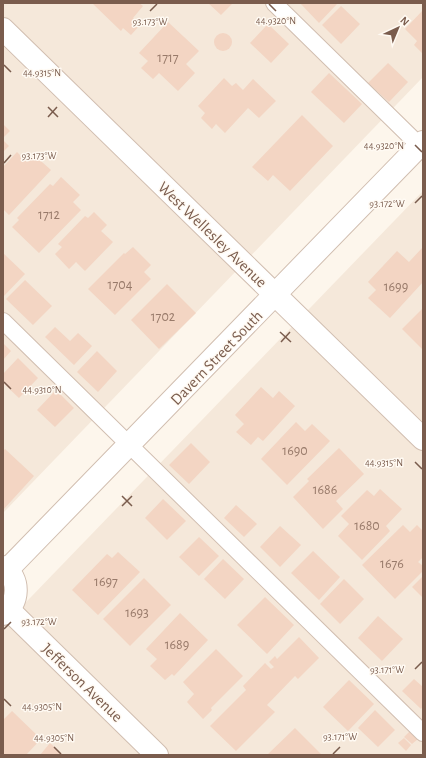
<svg xmlns="http://www.w3.org/2000/svg" width="426" height="758" font-family="'Alegreya Sans',sans-serif">
	<style>
		.residential { fill: #f5e8da }
		.building { fill: #f3d5c3 }
		.lines { fill: none; stroke-linecap: round; stroke-linejoin: round }
		.service-casing { stroke: #d1beb0; stroke-width: 18 }
		.minor-casing { stroke: #d1beb0; stroke-width: 24 }
		.service { stroke: #fff; stroke-width: 16 }
		.minor { stroke: #fff; stroke-width: 22 }
		.ticks { fill: none; stroke: #7a5c4d; stroke-width: 1.5 }
		.labels { text-anchor: middle; stroke-width: 3; stroke-linejoin: round; paint-order: stroke }
		.number-label { font-size: 14px; fill: #987a6a }
		.street-label { font-size: 16px; fill: #7a5c4d; stroke: #fffaf3 }
		.ticks-label { font-size: 10px; text-anchor: middle; fill: #7a5c4d; stroke: #fffaf3; stroke-width: 3; stroke-linejoin: round; paint-order: stroke }
	</style>
	<rect width="100%" height="100%" fill="#fdf6ec"/>
	<g class="residential">
		<polygon points="3,3 423,3 423,77 3,513"/>
		<polygon points="423,191 423,755 3,755 3,626"/>
	</g>
	<g class="building">
		<polygon points="92,3 139,3 143,6 133,18 140,25 131,35 123,28 121,31"/>
		<polygon points="208,3 233,3 221,15"/>
		<polygon points="300,3 336,3 337,4 319,23"/>
		<polygon points="341,6 360,24 341,44 322,25"/>
		<polygon points="423,10 423,54 414,45 417,41 405,29"/>
		<polygon points="168,22 199,51 186,64 195,73 178,91 159,73 153,79 141,68 148,61 139,53"/>
		<polygon points="268,24 289,44 271,63 250,43"/>
		<circle cx="223" cy="42" r="9"/>
		<polygon points="388,63 408,82 389,102 368,83"/>
		<polygon points="329,73 362,104 344,123 311,92"/>
		<polygon points="224,78 232,86 236,83 243,90 253,79 276,101 259,118 248,108 225,133 216,124 212,129 201,118 205,113 198,106"/>
		<polygon points="302,115 333,146 290,191 273,175 268,181 252,167"/>
		<polygon points="3,124 10,131 3,138"/>
		<polygon points="3,140 9,146 3,152"/>
		<polygon points="17,152 27,162 34,155 51,170 9,215 3,209 3,167"/>
		<polygon points="61,177 80,195 73,202 81,210 39,253 12,227 19,220 17,218 50,184 53,186"/>
		<polygon points="94,212 107,225 101,231 113,242 85,271 76,262 69,269 55,254 62,247 58,244 85,216 88,218"/>
		<polygon points="133,247 151,265 144,272 151,279 115,315 88,289 124,253 125,254"/>
		<polygon points="423,247 423,282 390,318 368,298 376,290 368,282 397,251 409,262"/>
		<polygon points="3,253 25,274 3,297"/>
		<polygon points="25,280 52,306 33,325 6,299"/>
		<polygon points="167,284 196,313 159,349 131,320"/>
		<polygon points="423,308 423,350 402,329"/>
		<polygon points="55,327 70,341 78,333 92,346 74,365 45,337"/>
		<polygon points="3,343 11,351 3,360"/>
		<polygon points="97,351 117,371 98,392 77,372"/>
		<polygon points="18,358 38,378 19,398 3,383 3,374"/>
		<polygon points="261,387 273,398 279,391 295,406 263,441 258,437 251,445 236,432 244,424 235,415"/>
		<polygon points="56,390 74,408 55,427 37,410"/>
		<polygon points="296,422 305,431 312,424 330,441 287,485 261,459"/>
		<polygon points="191,443 210,462 189,484 169,465"/>
		<polygon points="339,448 364,474 336,501 343,509 323,529 293,497 309,481 307,479"/>
		<polygon points="5,449 34,476 3,510 3,451"/>
		<polygon points="380,489 402,509 386,526 390,531 362,560 338,536 349,524 341,516 367,490 374,496"/>
		<polygon points="163,499 186,521 167,540 145,518"/>
		<polygon points="236,505 257,524 244,537 224,518"/>
		<polygon points="403,525 410,532 417,525 423,531 423,557 418,562 423,566 423,571 395,599 362,565"/>
		<polygon points="280,526 301,545 280,567 260,547"/>
		<polygon points="199,537 219,556 199,576 179,557"/>
		<polygon points="313,551 340,577 319,600 291,573"/>
		<polygon points="118,552 140,572 98,615 72,590 107,554 112,558"/>
		<polygon points="223,559 244,579 225,599 204,579"/>
		<polygon points="423,576 423,598 412,587"/>
		<polygon points="144,578 171,605 130,646 103,619"/>
		<polygon points="344,579 364,599 340,624 320,604"/>
		<polygon points="265,597 294,625 267,654 237,625"/>
		<polygon points="180,613 208,640 174,676 172,674 165,680 150,666 157,659 146,649"/>
		<polygon points="378,616 403,639 382,661 358,638"/>
		<polygon points="299,637 319,658 298,679 295,676 267,705 275,712 236,751 210,726 246,690 243,686 265,663 271,669 274,667 269,662 275,656 277,659"/>
		<polygon points="216,649 243,676 211,708 212,710 203,719 187,702 194,694 183,682"/>
		<polygon points="414,679 423,687 423,706 421,709 402,691"/>
		<polygon points="349,680 374,704 348,731 323,707"/>
		<polygon points="375,710 395,730 378,747 358,728"/>
		<polygon points="12,711 41,739 26,755 3,755 3,720"/>
		<polygon points="295,728 322,755 267,755"/>
		<polygon points="410,731 418,739 412,744 404,737"/>
		<polygon points="404,738 411,745 406,751 398,743"/>
		<polygon points="50,743 63,755 40,755"/>
	</g>
	<g class="lines">
		<defs>
			<g id="service">
				<polyline points="274,3 423,149"/>
				<polyline points="3,321 423,733"/>
			</g>
			<g id="minor">
				<polyline points="3,29 423,439"/>
				<path d="M 3,567 C 21,578 19,604 3,614"/>
				<polyline points="7,570 423,142"/>
				<polyline points="9,610 157,755"/>
			</g>
		</defs>
		<use href="#service" class="service-casing"/>
		<use href="#minor" class="minor-casing"/>
		<use href="#service" class="service"/>
		<use href="#minor" class="minor"/>
	</g>
	<path class="ticks" d="M 269,4 L 276,11M 150,11 L 157,4M 4,65 L 11,72M 48,107 L 58,117M 48,117 L 57,107M 415,145 L 422,152M 4,163 L 11,155M 415,203 L 422,196M 280,332 L 291,342M 281,342 L 290,332M 4,382 L 11,389M 415,462 L 422,469M 122,496 L 132,506M 122,506 L 132,496M 4,629 L 11,622M 415,669 L 422,662M 4,699 L 11,706M 54,747 L 61,754M 333,754 L 340,747"/>
	<g class="labels">
		<g class="number-label">
			<text x="168" y="62">1717</text>
			<text x="49" y="219">1712</text>
			<text x="120" y="289">1704</text>
			<text x="396" y="291">1699</text>
			<text x="163" y="321">1702</text>
			<text x="295" y="455">1690</text>
			<text x="325" y="494">1686</text>
			<text x="367" y="530">1680</text>
			<text x="392" y="568">1676</text>
			<text x="106" y="586">1697</text>
			<text x="137" y="617">1693</text>
			<text x="177" y="649">1689</text>
		</g>
		<g class="street-label">
			<text transform="translate(213 234) rotate(44)" y="6">West Wellesley Avenue</text>
			<text transform="translate(216 357) rotate(-46)" y="6">Davern Street South</text>
			<text transform="translate(83 682) rotate(44)" y="6">Jefferson Avenue</text>
		</g>
	</g>
	<g class="ticks-label">
		<text x="276" y="24">44.9320°N</text>
		<text x="150" y="25">93.173°W</text>
		<text x="42" y="76">44.9315°N</text>
		<text x="384" y="149">44.9320°N</text>
		<text x="39" y="159">93.173°W</text>
		<text x="387" y="207">93.172°W</text>
		<text x="42" y="393">44.9310°N</text>
		<text x="384" y="466">44.9315°N</text>
		<text x="39" y="625">93.172°W</text>
		<text x="387" y="673">93.171°W</text>
		<text x="42" y="710">44.9305°N</text>
		<text x="340" y="740">93.171°W</text>
		<text x="54" y="741">44.9305°N</text>
	</g>
	<rect width="426" height="758" fill="none" stroke="#7a5c4d" stroke-width="8"/>
	<g transform="translate(398 28) rotate(44)" stroke="#fffaf3" stroke-width="3" paint-order="stroke">
	<path d="M0-3L7 15L0 10L-7 15Z" fill="#7a5c4d"/>
	<text y="-6" font-size="11" font-weight="bold" text-anchor="middle" fill="#7a5c4d">N</text>
	</g>
</svg>
